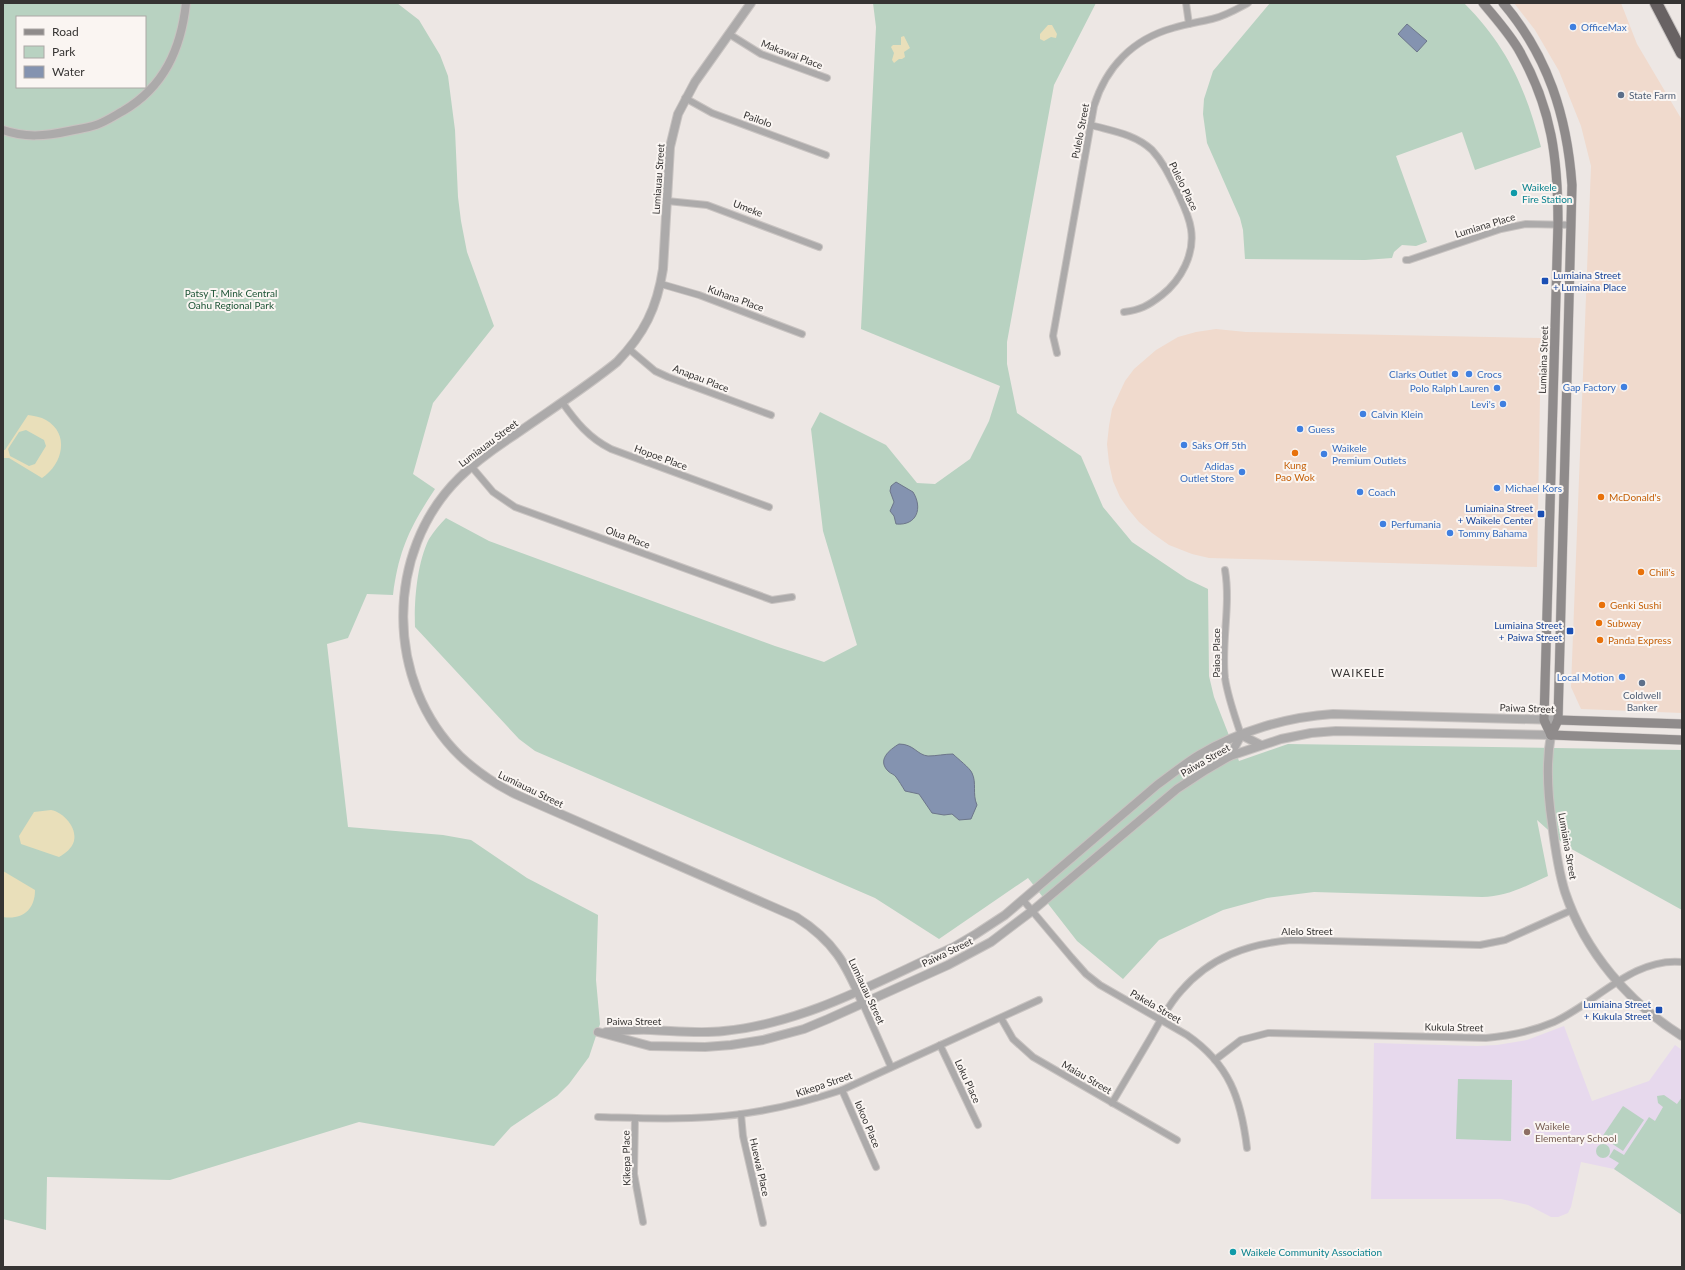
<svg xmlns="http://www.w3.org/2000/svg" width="1685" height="1270" font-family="Lato,sans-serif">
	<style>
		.commercial { fill: #f0dacd }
		.education { fill: #e7d9ed }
		.green { fill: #b8d2c1; fill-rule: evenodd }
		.sand { fill: #e9dfba; fill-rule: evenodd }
		.water { fill: #8493b0; stroke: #6d768a }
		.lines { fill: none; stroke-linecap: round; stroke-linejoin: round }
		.minor-casing { stroke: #c8c3c1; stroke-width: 8 }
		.tertiary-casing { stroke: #c8c3c1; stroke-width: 10 }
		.secondary-casing { stroke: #c8c3c1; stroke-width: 10 }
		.motorway-casing { stroke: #c8c3c1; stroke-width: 14 }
		.minor { stroke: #acaaaa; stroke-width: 6 }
		.tertiary { stroke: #acaaaa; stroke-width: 8 }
		.secondary { stroke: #8f8b8b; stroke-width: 9 }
		.motorway { stroke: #686263; stroke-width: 12 }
		.shop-dot { fill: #3f7fe0; stroke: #faf5f2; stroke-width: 1.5 }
		.service-dot { fill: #5c6f8a; stroke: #faf5f2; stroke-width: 1.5 }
		.culture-dot { fill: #0f9aa8; stroke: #faf5f2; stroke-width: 1.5 }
		.transit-dot { fill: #1a4fb4; stroke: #faf5f2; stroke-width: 1.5 }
		.food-dot { fill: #e8710a; stroke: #faf5f2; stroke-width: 1.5 }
		.education-dot { fill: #8d6e63; stroke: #faf5f2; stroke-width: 1.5 }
		.labels { text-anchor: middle; stroke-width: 4; stroke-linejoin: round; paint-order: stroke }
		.shop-label { font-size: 10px; fill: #366cbe; stroke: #faf5f2; text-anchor: start }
		.street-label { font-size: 10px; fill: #363433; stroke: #faf5f2 }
		.service-label { font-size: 10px; fill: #4e5e75; stroke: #faf5f2; text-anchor: start }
		.culture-label { font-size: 10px; fill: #0d838f; stroke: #faf5f2; text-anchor: start }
		.transit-label { font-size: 10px; fill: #164399; stroke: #faf5f2; text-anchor: end }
		.park-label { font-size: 10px; fill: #1c5335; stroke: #faf5f2 }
		.food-label { font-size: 10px; fill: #c56008; stroke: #faf5f2; text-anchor: start }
		.education-label { font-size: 10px; fill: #785e54; stroke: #faf5f2; text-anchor: start }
		.neighbourhood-label { font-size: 11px; letter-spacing: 1px; fill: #363433; stroke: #faf5f2 }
	</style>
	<rect width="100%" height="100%" fill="#ede7e4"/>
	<g class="commercial">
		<polygon points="1514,3 1621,3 1637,44 1682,120 1682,713 1581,709 1571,687 1591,166 1581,126 1559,71 1535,30"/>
		<polygon points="1216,329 1246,332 1541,338 1537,567 1209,558 1192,554 1169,545 1152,533 1139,522 1129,510 1120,497 1113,481 1109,463 1107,444 1109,426 1112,409 1125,381 1134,369 1156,350 1178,337 1196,332"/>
	</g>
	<polygon class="education" points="1564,1026 1592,1101 1649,1081 1675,1045 1682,1050 1682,1215 1614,1169 1581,1162 1571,1207 1568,1213 1558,1217 1551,1217 1528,1205 1501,1199 1371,1199 1374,1043 1477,1046 1497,1045 1527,1040"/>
	<g class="green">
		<path d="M 3,3 L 397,3 L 419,20 L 440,55 L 448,76 L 455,130 L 458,197 L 461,221 L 467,252 L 494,326 L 433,403 L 413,474 L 435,489 C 410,527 399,549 393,595 L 367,594 L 348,638 L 327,644 L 348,827 L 443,835 L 471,840 L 527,878 L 598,915 L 596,980 L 600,1024 L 589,1057 L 569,1084 L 557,1096 L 511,1127 L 494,1146 L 359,1122 L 170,1180 L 47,1177 L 46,1230 L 3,1219 ZM 17,17 L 145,17 L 145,87 L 17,87 Z"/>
		<path d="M 873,3 L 1096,3 L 1054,85 L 1007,342 L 1007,364 L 1017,413 L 1081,456 L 1103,507 L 1132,542 L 1187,579 L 1208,589 L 1209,676 L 1214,697 L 1239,761 L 1288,744 L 1682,750 L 1682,910 L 1566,846 L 1537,820 L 1548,876 C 1526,886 1506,897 1482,897 L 1314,892 L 1267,898 L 1223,910 L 1159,940 L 1123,979 L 1077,941 L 1028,878 L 939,939 L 875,898 L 535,751 L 519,739 L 415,627 C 414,601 417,563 429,539 C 434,531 440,524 446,518 L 489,541 L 775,646 L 824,662 L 857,645 L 823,531 L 811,429 L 820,412 L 886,445 L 917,483 L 935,484 L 970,459 L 989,421 L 1000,386 L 861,329 L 876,27 Z"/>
		<path d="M 1270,3 L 1464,3 C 1507,46 1526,89 1541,147 L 1475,170 L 1462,132 L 1396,156 L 1427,242 L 1416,246 L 1402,245 L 1394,252 L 1392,258 L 1365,260 L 1245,259 L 1243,230 L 1240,218 L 1207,143 L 1203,114 L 1204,99 L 1213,71 Z"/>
		<polygon points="1458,1079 1512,1080 1511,1141 1456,1139"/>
		<polygon points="1664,1095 1677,1104 1682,1097 1682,1215 1614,1169 1619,1163 1609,1157 1614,1149 1624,1155 1649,1117 1655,1121 1663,1107 1658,1103 1657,1096"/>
		<polygon points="1623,1106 1644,1120 1623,1151 1602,1137"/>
		<circle cx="1603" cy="1151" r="7"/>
	</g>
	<g class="sand">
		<polygon points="1048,25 1052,25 1057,34 1056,38 1051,37 1044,41 1040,39 1040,34"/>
		<polygon points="904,36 910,48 904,52 905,57 902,59 899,59 894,63 892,60 894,53 891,47 893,45 901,45 901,37"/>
		<path d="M 28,415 C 34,416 41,417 46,420 C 70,434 63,464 42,478 L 9,458 L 3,458 L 3,450 L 5,450 ZM 26,430 L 44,440 L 46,446 L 35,464 L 29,466 L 10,456 L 8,449 L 19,432 Z"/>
		<path d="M 51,810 C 63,812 77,827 74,841 C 72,848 66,853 59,857 L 21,844 L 19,836 L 34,812 Z"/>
		<path d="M 3,871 L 35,890 C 35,910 22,920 3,917 Z"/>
	</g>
	<g class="water">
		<polygon points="1407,24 1427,41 1417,52 1398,34"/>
		<path d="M 896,482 L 913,492 C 923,508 917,526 896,524 L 894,516 L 890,511 L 894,502 L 890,491 L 891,486 Z"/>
		<path d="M 899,744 C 914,744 917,755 928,756 C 936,756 945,754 953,754 C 958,759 970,768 972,773 C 977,783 972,794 977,805 L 971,819 L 959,820 L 952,814 L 944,815 L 932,813 L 919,794 L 905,791 C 902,786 899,781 896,777 C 894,774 891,774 888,771 C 877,760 889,750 899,744 Z"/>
	</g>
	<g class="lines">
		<defs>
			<g id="minor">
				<polyline points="1186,3 1189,24"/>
				<polyline points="729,34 761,54 827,78"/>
				<polyline points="685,98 712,113 826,155"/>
				<path d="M 1091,125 C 1112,131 1135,134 1152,150 C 1163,162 1169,175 1176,189 C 1182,202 1189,215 1191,229 C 1195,254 1181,280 1162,295 C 1148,306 1140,310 1124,312"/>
				<polyline points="667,201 707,205 819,247"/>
				<polyline points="1406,260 1409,260 1501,229 1526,224 1572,225"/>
				<polyline points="661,284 699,295 802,334"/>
				<polyline points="629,349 655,371 668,377 771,415"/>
				<path d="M 1057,353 L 1053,336 L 1094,106 C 1106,67 1133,39 1173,28 C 1186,24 1199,22 1212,19 C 1225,16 1237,9 1248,3"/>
				<path d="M 562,402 C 576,422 589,438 611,449 L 769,507"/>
				<polyline points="471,466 493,492 515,507 772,600 792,597"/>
				<path d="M 1225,570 C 1231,606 1221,642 1225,678 C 1228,698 1235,716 1241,735"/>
				<path d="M 1023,900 L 1071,957 L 1086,974 L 1100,985 L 1187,1035 C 1229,1064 1241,1098 1247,1148"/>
				<polyline points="863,1004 891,1067"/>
				<polyline points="1001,1018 1013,1039 1033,1057 1177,1140"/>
				<polyline points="940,1045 978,1125"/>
				<path d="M 1215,1060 L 1241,1040 L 1268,1033 L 1486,1038 C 1509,1036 1533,1031 1554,1022 C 1596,1003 1633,957 1682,962"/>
				<polyline points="842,1090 876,1167"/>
				<path d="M 1112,1103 C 1125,1081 1138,1059 1151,1037 C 1160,1021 1169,1004 1181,991 C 1210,957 1248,944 1291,940 L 1480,945 L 1505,940 L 1572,910"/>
				<polyline points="741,1114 743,1136 763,1223"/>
				<path d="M 598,1117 C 636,1118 674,1120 711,1117 C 756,1114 800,1104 842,1090 L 1039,1000"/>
				<polyline points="635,1118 634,1174 643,1222"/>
			</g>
			<g id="tertiary">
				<path d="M 751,3 L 695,82 L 678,114 L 670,147 L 663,269 C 657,308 644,334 617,362 C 585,388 550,410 516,434 C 496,447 476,461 459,478 C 384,552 385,683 460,756 C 477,772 495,784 515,794 L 796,917 C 834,941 846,964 863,1004"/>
				<path d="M 3,130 C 25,138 46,136 69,131 C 78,129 87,128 96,125 C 105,122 114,116 123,111 C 164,87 181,49 186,3"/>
				<polyline points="1230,756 1241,735 1261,745"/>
				<path d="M 598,1032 L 650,1046 L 705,1047 L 731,1045 L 763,1040 L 804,1029 L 828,1019 L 948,965 L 991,942 L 1032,911 L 1177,789 L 1206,770 L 1230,756 L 1281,739 L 1311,733 L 1336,731 L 1551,735 C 1546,762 1548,796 1552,823 C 1555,847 1558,870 1565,892 C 1585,952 1629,1003 1682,1036"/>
				<path d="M 606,1032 C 621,1031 636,1029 651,1030 C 676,1031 700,1034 724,1031 C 806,1023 880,980 954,947 L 976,934 L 1005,915 L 1157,785 C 1171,775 1184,764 1199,755 C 1239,731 1287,717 1333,714 L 1558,720"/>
			</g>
			<g id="secondary">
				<path d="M 1483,3 C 1496,19 1510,34 1520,52 C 1552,109 1558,159 1558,224 L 1544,720 L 1551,735"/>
				<path d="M 1503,3 C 1548,56 1567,116 1572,185 L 1558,720 L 1551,735"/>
				<polyline points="1558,720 1682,724"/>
				<polyline points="1551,735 1682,740"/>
			</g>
			<polyline id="motorway" points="1656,3 1682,53"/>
		</defs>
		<use href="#minor" class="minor-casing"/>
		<use href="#tertiary" class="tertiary-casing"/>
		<use href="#secondary" class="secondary-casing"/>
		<use href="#motorway" class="motorway-casing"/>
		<use href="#minor" class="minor"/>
		<use href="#tertiary" class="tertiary"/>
		<use href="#secondary" class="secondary"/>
		<use href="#motorway" class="motorway"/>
	</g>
	<g class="shop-dot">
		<circle cx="1573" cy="27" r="4"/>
		<circle cx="1455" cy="374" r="4"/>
		<circle cx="1469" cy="374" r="4"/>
		<circle cx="1624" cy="387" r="4"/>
		<circle cx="1497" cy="388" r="4"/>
		<circle cx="1503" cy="404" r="4"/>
		<circle cx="1363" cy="414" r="4"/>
		<circle cx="1300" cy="429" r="4"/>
		<circle cx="1184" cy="445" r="4"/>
		<circle cx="1324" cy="454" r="4"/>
		<circle cx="1242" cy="472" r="4"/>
		<circle cx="1497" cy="488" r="4"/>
		<circle cx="1360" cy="492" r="4"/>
		<circle cx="1383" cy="524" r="4"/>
		<circle cx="1450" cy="533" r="4"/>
		<circle cx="1622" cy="677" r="4"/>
	</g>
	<g class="service-dot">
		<circle cx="1621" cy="95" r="4"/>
		<circle cx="1642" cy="683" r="4"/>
	</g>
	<g class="culture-dot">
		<circle cx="1514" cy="193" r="4"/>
		<circle cx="1233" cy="1252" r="4"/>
	</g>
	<g class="transit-dot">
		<rect x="1541" y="277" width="8" height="8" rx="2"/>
		<rect x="1537" y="510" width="8" height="8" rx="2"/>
		<rect x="1566" y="627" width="8" height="8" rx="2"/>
		<rect x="1655" y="1006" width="8" height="8" rx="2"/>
	</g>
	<g class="food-dot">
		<circle cx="1295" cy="453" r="4"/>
		<circle cx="1601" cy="497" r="4"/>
		<circle cx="1641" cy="572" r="4"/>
		<circle cx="1602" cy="605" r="4"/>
		<circle cx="1599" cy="623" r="4"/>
		<circle cx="1600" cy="640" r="4"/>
	</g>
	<circle class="education-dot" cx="1527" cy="1132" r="4"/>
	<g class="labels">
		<g class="shop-label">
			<text x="1581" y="31">OfficeMax</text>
			<text x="1447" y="378" text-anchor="end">Clarks Outlet</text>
			<text x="1477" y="378">Crocs</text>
			<text x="1616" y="391" text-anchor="end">Gap Factory</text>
			<text x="1489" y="392" text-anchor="end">Polo Ralph Lauren</text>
			<text x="1495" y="408" text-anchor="end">Levi's</text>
			<text x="1371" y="418">Calvin Klein</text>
			<text x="1308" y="433">Guess</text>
			<text x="1192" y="449">Saks Off 5th</text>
			<text x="1332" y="452">Waikele<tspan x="1332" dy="12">Premium Outlets</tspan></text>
			<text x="1234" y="470" text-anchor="end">Adidas<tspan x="1234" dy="12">Outlet Store</tspan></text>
			<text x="1505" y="492">Michael Kors</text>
			<text x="1368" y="496">Coach</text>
			<text x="1391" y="528">Perfumania</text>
			<text x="1458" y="537">Tommy Bahama</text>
			<text x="1614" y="681" text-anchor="end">Local Motion</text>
		</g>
		<g class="street-label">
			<text transform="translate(792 54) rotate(21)" y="4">Makawai Place</text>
			<text transform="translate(758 119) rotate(20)" y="4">Pailolo</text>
			<text transform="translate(1080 131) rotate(-79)" y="4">Pulelo Street</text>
			<text transform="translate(658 179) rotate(-86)" y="4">Lumiauau Street</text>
			<text transform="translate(1184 186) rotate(64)" y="4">Pulelo Place</text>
			<text transform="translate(748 208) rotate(21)" y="4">Umeke</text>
			<text transform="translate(1485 225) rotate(-17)" y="4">Lumiana Place</text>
			<text transform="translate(736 298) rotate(20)" y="4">Kuhana Place</text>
			<text transform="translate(1543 360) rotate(-88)" y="4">Lumiaina Street</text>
			<text transform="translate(701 378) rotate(21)" y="4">Anapau Place</text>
			<text transform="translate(488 443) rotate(-37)" y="4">Lumiauau Street</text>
			<text transform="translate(661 457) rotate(20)" y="4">Hopoe Place</text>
			<text transform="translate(628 537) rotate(20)" y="4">Olua Place</text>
			<text transform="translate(1216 653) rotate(-90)" y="4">Paioa Place</text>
			<text transform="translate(1527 708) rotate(2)" y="4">Paiwa Street</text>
			<text transform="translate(1205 760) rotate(-30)" y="4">Paiwa Street</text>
			<text transform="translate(531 789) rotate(26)" y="4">Lumiauau Street</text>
			<text transform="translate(1568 846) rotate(80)" y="4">Lumiaina Street</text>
			<text x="1307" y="935">Alelo Street</text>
			<text transform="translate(947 952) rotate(-26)" y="4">Paiwa Street</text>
			<text transform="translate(867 991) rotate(65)" y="4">Lumiauau Street</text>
			<text transform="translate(1156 1006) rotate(30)" y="4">Pakela Street</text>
			<text x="634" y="1025">Paiwa Street</text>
			<text transform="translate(1454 1027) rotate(1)" y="4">Kukula Street</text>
			<text transform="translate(1087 1077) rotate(30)" y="4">Maiau Street</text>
			<text transform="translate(968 1081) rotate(65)" y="4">Loku Place</text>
			<text transform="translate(824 1084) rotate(-19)" y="4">Kikepa Street</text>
			<text transform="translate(868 1124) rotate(67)" y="4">Iokoo Place</text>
			<text transform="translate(626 1158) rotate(-91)" y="4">Kikepa Place</text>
			<text transform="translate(760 1167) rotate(77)" y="4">Huewai Place</text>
		</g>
		<g class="service-label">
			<text x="1629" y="99">State Farm</text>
			<text x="1642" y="699" text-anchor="middle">Coldwell<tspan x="1642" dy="12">Banker</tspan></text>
		</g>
		<g class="culture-label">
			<text x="1522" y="191">Waikele<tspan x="1522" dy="12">Fire Station</tspan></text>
			<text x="1241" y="1256">Waikele Community Association</text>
		</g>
		<g class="transit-label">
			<text x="1553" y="279" text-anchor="start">Lumiaina Street<tspan x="1553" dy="12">+ Lumiaina Place</tspan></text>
			<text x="1533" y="512">Lumiaina Street<tspan x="1533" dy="12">+ Waikele Center</tspan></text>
			<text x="1562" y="629">Lumiaina Street<tspan x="1562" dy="12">+ Paiwa Street</tspan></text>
			<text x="1651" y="1008">Lumiaina Street<tspan x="1651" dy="12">+ Kukula Street</tspan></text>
		</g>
		<g class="park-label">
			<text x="231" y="297">Patsy T. Mink Central<tspan x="231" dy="12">Oahu Regional Park</tspan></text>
		</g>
		<g class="food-label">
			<text x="1295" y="469" text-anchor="middle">Kung<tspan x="1295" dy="12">Pao Wok</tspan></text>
			<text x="1609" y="501">McDonald's</text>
			<text x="1649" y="576">Chili's</text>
			<text x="1610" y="609">Genki Sushi</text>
			<text x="1607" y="627">Subway</text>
			<text x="1608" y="644">Panda Express</text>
		</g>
		<g class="education-label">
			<text x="1535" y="1130">Waikele<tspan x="1535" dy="12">Elementary School</tspan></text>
		</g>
		<g class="neighbourhood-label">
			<text x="1358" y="677">WAIKELE</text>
		</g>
	</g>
	<rect width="1685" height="1270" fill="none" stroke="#363433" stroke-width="8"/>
	<rect x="16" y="16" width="130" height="72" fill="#faf5f2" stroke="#aca8a6"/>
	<rect x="24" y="29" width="20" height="6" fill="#8f8b8b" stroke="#aca8a6"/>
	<text x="52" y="36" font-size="12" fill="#363433">Road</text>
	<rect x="24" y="46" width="20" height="12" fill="#b8d2c1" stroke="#aca8a6"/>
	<text x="52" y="56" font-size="12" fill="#363433">Park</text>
	<rect x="24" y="66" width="20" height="12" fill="#8493b0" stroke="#aca8a6"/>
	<text x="52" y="76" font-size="12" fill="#363433">Water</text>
</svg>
